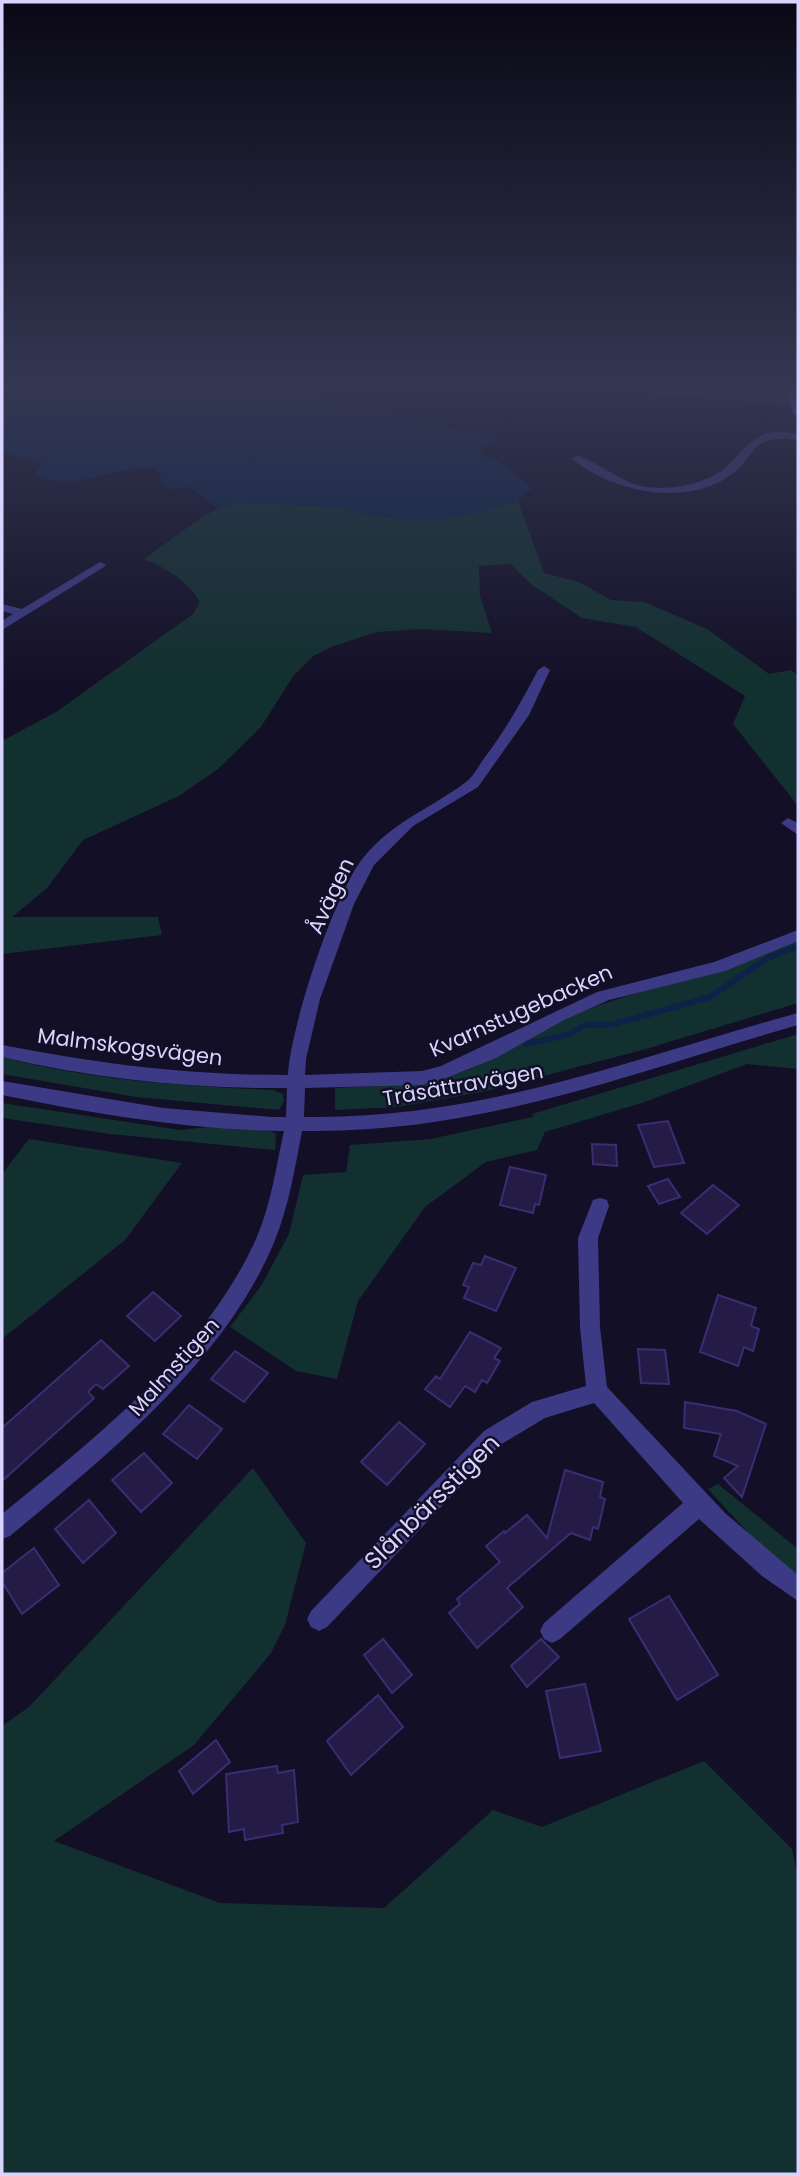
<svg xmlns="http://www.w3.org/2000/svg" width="800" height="2176" font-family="Poppins,sans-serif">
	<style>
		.green { fill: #12302f }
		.water { fill: #0c2248 }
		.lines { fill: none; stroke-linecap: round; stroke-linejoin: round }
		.stream { stroke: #0c2248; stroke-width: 6 }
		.building { fill: #241b47; stroke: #3b2d73; stroke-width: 2 }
		.street { fill: #3d3a85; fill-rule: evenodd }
		.secondary { fill: #6f6bff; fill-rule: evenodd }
		.labels { text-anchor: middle; stroke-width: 5; stroke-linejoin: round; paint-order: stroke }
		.street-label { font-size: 21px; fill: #d9d4ff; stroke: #130f26 }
		.near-street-label { font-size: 24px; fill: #d9d4ff; stroke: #130f26 }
	</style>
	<rect width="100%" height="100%" fill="#130f26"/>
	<g class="green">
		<path d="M 518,501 L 544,573 L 579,582 L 611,600 L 644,602 L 707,629 L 769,674 L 791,670 L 798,675 L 798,806 L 733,724 L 745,696 L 636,627 L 582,618 L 531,584 L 510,564 L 479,566 L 480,596 L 492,633 L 421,629 L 377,632 L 331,647 L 313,656 L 294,675 L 261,727 L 218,769 L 179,796 L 83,840 L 47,888 L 12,917 L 158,917 L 162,935 L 2,954 L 2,741 L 56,712 L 193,614 L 200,602 C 187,580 167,569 144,559 L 205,515 L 236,502 L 337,507 L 366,515 L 405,519 L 457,518 Z"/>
		<path d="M 798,939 L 798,1003 L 646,1049 L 482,1092 L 397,1107 L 335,1110 L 335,1088 C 382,1085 433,1088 476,1066 C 513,1048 541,1026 580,1012 C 652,985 729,971 798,939 Z"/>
		<polygon points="798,1034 798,1069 747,1064 642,1103 545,1132 537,1150 486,1162 425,1207 358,1301 337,1379 296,1371 230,1327 261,1286 289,1234 303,1175 346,1172 350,1145 430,1139 533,1117 532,1114"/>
		<path d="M 2,1057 C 90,1080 182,1086 273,1090 L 283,1094 L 284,1101 L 279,1110 L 136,1097 L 2,1074 Z"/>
		<polygon points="2,1103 180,1130 208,1127 270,1131 276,1134 275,1150 110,1134 9,1119 2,1117"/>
		<polygon points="29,1139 182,1163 125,1240 2,1339 2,1174"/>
		<polygon points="253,1468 306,1543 285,1625 271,1653 194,1745 54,1841 220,1903 384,1908 493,1810 542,1827 704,1761 792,1849 798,1878 798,2174 2,2174 2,1726 29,1707"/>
		<polygon points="718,1484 798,1549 798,1580 786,1574 708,1489"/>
	</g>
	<path class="water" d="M 2,383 L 295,383 L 337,411 L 390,411 L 438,426 L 486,433 L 495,438 L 479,452 L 503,464 L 532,488 L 518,501 L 457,518 L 405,519 L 366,515 L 337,507 L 236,502 L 219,510 L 190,487 L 168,489 L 155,468 C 118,464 70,495 34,474 L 41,464 L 2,452 Z"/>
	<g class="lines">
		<polyline class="stream" points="526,1044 570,1034 585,1025 614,1024 710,997 768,958 798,946"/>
	</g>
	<g class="building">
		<polygon points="668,1121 684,1163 654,1167 638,1125"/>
		<polygon points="592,1144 616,1145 617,1166 593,1164"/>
		<polygon points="510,1167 546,1175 539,1205 535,1204 533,1213 500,1205"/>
		<polygon points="668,1179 680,1197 659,1204 648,1186"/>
		<polygon points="713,1185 739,1205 707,1234 681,1213"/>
		<polygon points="485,1256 516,1268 496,1311 464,1298 469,1287 463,1285 473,1263 481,1265"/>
		<polygon points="153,1292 181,1316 155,1341 127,1316"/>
		<polygon points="718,1295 756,1308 751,1326 759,1329 753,1351 744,1347 738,1366 700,1352"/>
		<polygon points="470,1332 501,1348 494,1358 500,1361 487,1383 482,1380 475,1392 465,1386 450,1407 425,1389 436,1376 440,1379"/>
		<polygon points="101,1340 129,1366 103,1389 96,1384 88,1392 94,1398 91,1401 2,1481 2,1428"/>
		<polygon points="638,1349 665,1350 669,1384 641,1383"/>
		<polygon points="235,1351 268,1373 244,1402 211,1379"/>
		<polygon points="685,1402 737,1411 766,1424 742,1497 724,1478 738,1466 714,1456 721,1434 684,1428"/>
		<polygon points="189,1405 222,1429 197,1459 163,1434"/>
		<polygon points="399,1422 425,1444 387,1485 361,1462"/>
		<polygon points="144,1453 172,1483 141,1512 112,1480"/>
		<polygon points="565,1470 603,1482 600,1497 605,1499 598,1529 593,1527 590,1540 571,1533 507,1588 523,1607 477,1648 449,1613 460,1604 457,1599 500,1562 486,1546 504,1531 505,1533 527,1515 547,1538"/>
		<polygon points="89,1500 116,1533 83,1563 55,1529"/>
		<polygon points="34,1548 59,1585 22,1614 2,1582 2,1573"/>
		<polygon points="669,1596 718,1675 677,1700 629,1619"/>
		<polygon points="383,1639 412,1675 392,1693 364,1655"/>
		<polygon points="541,1639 559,1657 527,1687 511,1666"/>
		<polygon points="585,1684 601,1751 560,1758 546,1691"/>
		<polygon points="378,1695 403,1727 351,1775 327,1741"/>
		<polygon points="216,1740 230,1762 193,1794 179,1771"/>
		<polygon points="277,1766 278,1773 294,1770 298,1822 282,1825 283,1833 245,1840 244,1829 229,1832 226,1774"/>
	</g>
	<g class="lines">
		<g class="street">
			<polygon points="591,383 795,400 798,401 798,405 634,392"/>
			<path d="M 777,431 L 798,434 L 798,440 C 745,433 759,460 723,480 C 677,506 611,490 572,459 L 577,456 C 597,462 612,475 631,483 C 658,494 709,486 729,464 C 744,449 754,434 777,431 Z"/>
			<polygon points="100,562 106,565 104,567 2,630 2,621 13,614 2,611 2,604 22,609"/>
			<path d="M 544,666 L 550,670 L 529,715 L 478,787 L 413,826 L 374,865 L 354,904 L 320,999 L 306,1059 L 305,1075 L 422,1071 L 441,1066 L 597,992 L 714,962 L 798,930 L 798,941 L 725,971 L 609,1000 L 564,1020 L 496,1058 L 444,1079 L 422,1085 L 305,1088 L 304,1117 C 481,1120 631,1059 798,1013 L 798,1025 C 629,1073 482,1134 302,1131 C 295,1168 289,1205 275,1240 C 226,1361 107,1455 10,1536 L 2,1539 L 2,1514 C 97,1436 204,1354 256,1239 C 271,1205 276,1167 284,1131 C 189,1130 95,1114 2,1095 L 2,1081 L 163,1108 L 272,1117 L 286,1117 L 287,1088 C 191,1089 96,1079 2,1057 L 2,1045 C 101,1064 186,1075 288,1075 C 290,1029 334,894 363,858 C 393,821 430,809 466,782 C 474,776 479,765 485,757 C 506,729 522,701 538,670 Z"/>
			<polygon points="788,818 798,823 798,835 781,823"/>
			<polygon points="600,1198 607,1200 609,1206 598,1238 600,1327 607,1387 725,1513 798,1575 798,1601 762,1576 699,1519 560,1639 552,1643 544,1639 540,1631 544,1623 683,1503 594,1403 545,1418 500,1445 327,1627 319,1631 311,1627 307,1619 311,1611 484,1431 532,1402 586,1386 580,1327 578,1238 593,1200"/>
		</g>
		<polygon class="secondary" points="784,383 794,383 798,398 798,416 793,413"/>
	</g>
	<linearGradient id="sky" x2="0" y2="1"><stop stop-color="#0a0815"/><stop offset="0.56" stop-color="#333752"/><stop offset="1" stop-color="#333752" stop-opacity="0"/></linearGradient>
	<rect width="800" height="688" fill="url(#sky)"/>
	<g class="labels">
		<g class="street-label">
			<text transform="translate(331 896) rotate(-65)" y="7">Åvägen</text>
			<text transform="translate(521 1011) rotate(-24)" y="7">Kvarnstugebacken</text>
			<text transform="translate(130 1047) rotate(7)" y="7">Malmskogsvägen</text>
			<text transform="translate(463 1085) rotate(-10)" y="7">Tråsättravägen</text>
			<text transform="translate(174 1367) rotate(-48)" y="7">Malmstigen</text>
		</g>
		<g class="near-street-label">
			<text transform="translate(432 1502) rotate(-45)" y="8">Slånbärsstigen</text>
		</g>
	</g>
	<rect width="800" height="2176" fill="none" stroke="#d9d4ff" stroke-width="7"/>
</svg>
